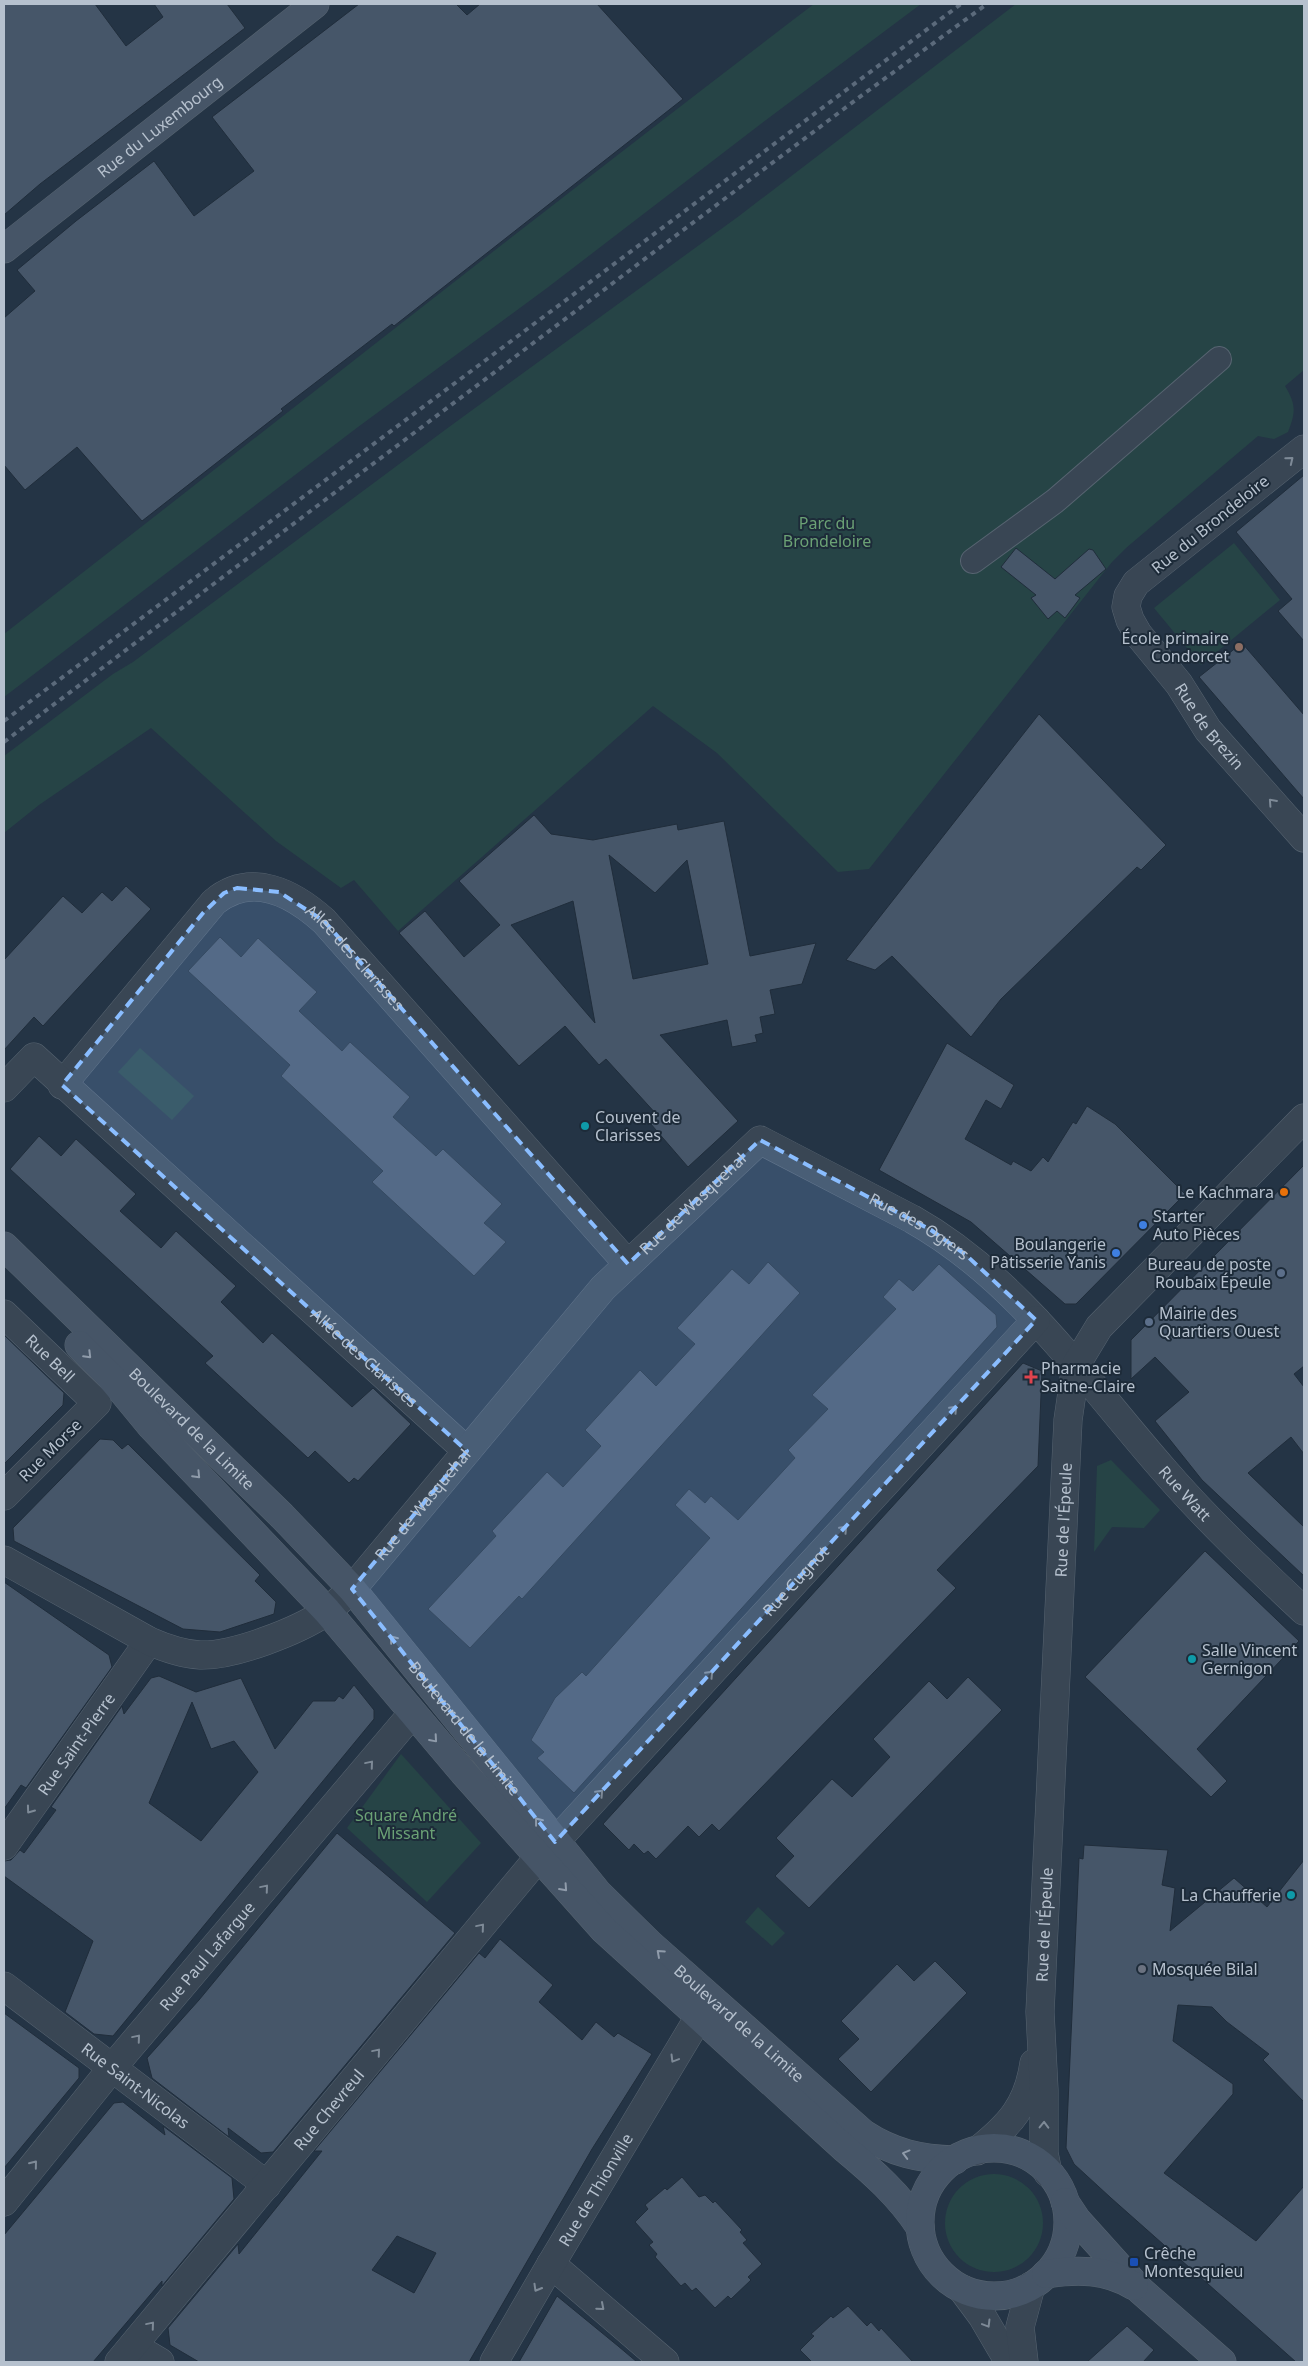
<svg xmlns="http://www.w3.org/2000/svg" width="1308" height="2366" font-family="'Noto Sans',sans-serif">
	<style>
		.green { fill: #264446 }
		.building { fill: #465669; stroke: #202d3b; fill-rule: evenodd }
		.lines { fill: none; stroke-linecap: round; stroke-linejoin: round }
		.pedestrian-casing { stroke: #576471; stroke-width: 26 }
		.minor-casing { stroke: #576471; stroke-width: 29 }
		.tertiary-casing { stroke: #576471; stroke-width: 29 }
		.secondary-casing { stroke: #576471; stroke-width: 29 }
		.pedestrian { stroke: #394654; stroke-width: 24 }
		.minor { stroke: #394654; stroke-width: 28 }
		.tertiary { stroke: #394654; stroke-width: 28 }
		.secondary { stroke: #465567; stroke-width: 28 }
		.rail { stroke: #5b6a7b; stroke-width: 4; stroke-dasharray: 5 5; stroke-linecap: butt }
		.oneway { stroke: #7e8a97 }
		.oneway2 { stroke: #8f9baa }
		.marked { fill: #8abdff; fill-opacity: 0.2; stroke: #8abdff; stroke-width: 4; stroke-dasharray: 10 6; stroke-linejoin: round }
		.education-dot { fill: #8d6e63; stroke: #1d2b39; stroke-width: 2 }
		.culture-dot { fill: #0f9aa8; stroke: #1d2b39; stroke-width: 2 }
		.food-dot { fill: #e8710a; stroke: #1d2b39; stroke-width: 2 }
		.shop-dot { fill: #3f7fe0; stroke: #1d2b39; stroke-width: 2 }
		.service-dot { fill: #5c6f8a; stroke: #1d2b39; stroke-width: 2 }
		.health-dot { fill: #e0444e; stroke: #1d2b39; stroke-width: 2 }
		.worship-dot { fill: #6b7280; stroke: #1d2b39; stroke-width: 2 }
		.transit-dot { fill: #1a4fb4; stroke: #1d2b39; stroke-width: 2 }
		.labels { text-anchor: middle; stroke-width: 4; stroke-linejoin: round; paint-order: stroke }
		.street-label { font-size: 16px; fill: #b6c1ce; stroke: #1d2b39 }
		.park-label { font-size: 16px; fill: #6ba175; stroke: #1d2b39 }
		.poi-label { font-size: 16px; fill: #b6c1ce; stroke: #1d2b39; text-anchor: start }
	</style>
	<rect width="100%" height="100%" fill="#243445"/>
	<g class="green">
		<path d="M 814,4 L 921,4 L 766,120 L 547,288 L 358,427 L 4,697 L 4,634 C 274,424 542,211 814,4 Z"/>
		<path d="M 1016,4 L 1304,4 L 1304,370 L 1285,386 C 1296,404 1296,412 1288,432 L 1274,439 L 1258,436 L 1126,548 L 1112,562 L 869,869 L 838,872 L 717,753 L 653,706 L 398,931 L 354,880 L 341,888 L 276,841 L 151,728 L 39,805 L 4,833 L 4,756 L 113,674 L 133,662 L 449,427 L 739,216 Z"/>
		<polygon points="1234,543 1280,600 1201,665 1154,608"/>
		<polygon points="140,1048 194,1096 172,1120 118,1072"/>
		<polygon points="1111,1460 1160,1510 1144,1528 1112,1527 1094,1552 1097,1466"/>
		<polygon points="401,1754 481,1843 427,1902 347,1828"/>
		<polygon points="758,1907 785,1933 772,1946 745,1922"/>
		<circle cx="994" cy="2223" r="49"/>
	</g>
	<g class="building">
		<polygon points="4,4 95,4 126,46 163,17 154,4 227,4 245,28 40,184 4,215"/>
		<polygon points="359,4 456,4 467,15 480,4 597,4 683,99 394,326 392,324 281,409 283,411 142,521 77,447 25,490 4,465 4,318 35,291 17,270 76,221 154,161 194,216 254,171 212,117"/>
		<polygon points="1304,475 1304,641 1278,611 1292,599 1236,532"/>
		<polygon points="1016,548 1055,579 1089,549 1093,550 1106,569 1075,595 1080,598 1065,618 1057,611 1048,619 1031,598 1036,595 1001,567"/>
		<polygon points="1242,643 1304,715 1304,799 1199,677"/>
		<polygon points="1039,714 1166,845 1141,870 1137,867 1001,999 971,1037 892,956 875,970 846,960"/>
		<path d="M 534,815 L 551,834 L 593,840 L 677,824 L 678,830 L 724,821 L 750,956 L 816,943 L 802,984 L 770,990 L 775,1014 L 760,1017 L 763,1033 L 755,1035 L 757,1042 L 732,1047 L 727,1020 L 660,1035 L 738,1121 L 688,1167 L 650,1123 L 658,1116 L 606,1059 L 599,1065 L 565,1026 L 519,1066 L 399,933 L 425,911 L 464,957 L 500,925 L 459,881 ZM 609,855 L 655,893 L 687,860 L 708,964 L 633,979 ZM 573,901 L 595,1023 L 511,925 Z"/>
		<polygon points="126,886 151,909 43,1026 34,1017 4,1050 4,960 63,896 82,913 102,892 112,901"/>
		<polygon points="220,937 241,957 258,938 317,992 299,1011 342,1051 350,1042 410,1097 393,1117 436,1156 443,1149 502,1204 484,1223 506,1242 474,1276 372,1182 383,1171 281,1076 290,1065 188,971"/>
		<polygon points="947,1043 1014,1085 1001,1109 986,1100 965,1139 1011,1165 1013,1161 1031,1171 1043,1157 1048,1162 1073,1122 1076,1124 1087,1106 1115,1124 1185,1194 1076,1304 1065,1304 971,1222 879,1170"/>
		<polygon points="39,1136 61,1156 76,1139 136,1194 120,1211 161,1248 176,1231 236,1286 221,1302 263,1343 272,1333 352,1407 373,1388 411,1424 358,1481 354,1478 349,1483 315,1451 308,1458 205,1363 213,1356 10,1169"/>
		<polygon points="1304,1165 1304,1366 1294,1374 1304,1387 1304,1454 1291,1437 1248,1473 1304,1527 1304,1576 1202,1480 1155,1421 1189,1392 1155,1357 1131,1379 1131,1340"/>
		<polygon points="768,1262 800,1293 522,1599 519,1596 470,1648 428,1609 496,1536 492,1531 547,1472 563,1487 601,1446 585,1430 640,1370 656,1386 695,1344 677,1328 732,1269 749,1284"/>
		<polygon points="939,1264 996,1315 997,1327 574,1793 537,1758 544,1752 531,1740 555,1698 582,1672 586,1676 710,1538 675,1505 689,1489 705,1503 711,1496 738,1520 795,1458 788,1450 828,1409 812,1395 896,1309 883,1297 899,1279 913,1291"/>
		<polygon points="4,1335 64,1393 63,1405 4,1464"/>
		<polygon points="1023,1363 1042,1371 1038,1466 937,1570 956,1588 719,1831 712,1824 699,1837 688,1826 656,1859 648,1851 644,1854 634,1844 629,1850 603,1824"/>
		<polygon points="100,1439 113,1440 122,1449 128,1444 260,1575 255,1581 276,1602 274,1614 220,1632 183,1629 14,1541 13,1528"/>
		<polygon points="1205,1551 1299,1641 1197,1749 1227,1781 1211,1797 1085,1677"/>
		<polygon points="4,1582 109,1655 112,1667 26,1788 21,1785 4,1809"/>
		<path d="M 159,1676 L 196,1692 L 241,1678 L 275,1749 L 313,1701 L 335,1701 L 339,1696 L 343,1699 L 354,1685 L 374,1710 L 374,1719 L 113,2036 L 94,2034 L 65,2012 L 93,1941 L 4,1876 L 4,1861 L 11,1860 L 20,1850 L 24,1853 L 56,1810 L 51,1807 L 122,1706 L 124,1714 L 151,1678 ZM 192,1702 L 211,1749 L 234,1741 L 258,1772 L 201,1841 L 149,1803 Z"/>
		<polygon points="968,1677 1002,1710 809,1908 775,1876 794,1856 776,1838 832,1779 852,1797 890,1757 873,1739 929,1681 947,1699"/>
		<polygon points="337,1833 455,1933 273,2152 261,2153 228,2128 229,2137 152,2078 147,2058 199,2000"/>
		<polygon points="1084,1845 1168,1850 1162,1885 1175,1888 1170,1931 1234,1878 1267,1907 1304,1860 1304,2102 1263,2060 1269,2054 1227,2022 1212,2007 1178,2005 1173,2041 1233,2084 1233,2094 1164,2173 1256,2241 1304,2186 1304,2362 1296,2362 1111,2198 1074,2164 1066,2148 1079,1858 1083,1859"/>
		<path d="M 500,1939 L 553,1985 L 539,2002 L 582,2040 L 596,2022 L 614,2037 L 618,2033 L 652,2054 L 592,2149 L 469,2362 L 199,2362 L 170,2345 L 168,2328 L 238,2244 L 239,2254 L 322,2151 L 314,2151 L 479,1953 L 485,1958 ZM 397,2236 L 436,2253 L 414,2293 L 372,2270 Z"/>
		<polygon points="935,1961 967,1993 871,2092 838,2059 859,2039 841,2021 897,1964 914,1981"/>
		<polygon points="4,2013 79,2068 79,2078 4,2168"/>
		<polygon points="123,2102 165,2135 163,2126 232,2178 234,2199 162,2286 162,2281 93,2362 4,2362 4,2235 114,2103"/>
		<polygon points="682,2177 699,2197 705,2195 713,2203 715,2201 742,2230 740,2232 747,2240 743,2243 762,2264 748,2277 751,2280 731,2299 728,2296 715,2308 696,2288 692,2291 685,2283 681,2286 655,2257 657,2254 649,2245 653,2242 635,2222 648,2209 645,2205 665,2188 667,2190"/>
		<polygon points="557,2296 618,2346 637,2362 519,2362"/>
		<polygon points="848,2306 867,2326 871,2322 879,2331 881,2328 913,2362 812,2362 800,2350 814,2336 811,2334 831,2316 833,2318"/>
		<polygon points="1127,2326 1154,2350 1143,2362 1087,2362"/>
	</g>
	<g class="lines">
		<defs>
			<polyline id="pedestrian" points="973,561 1055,501 1219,359"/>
			<g id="minor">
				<path id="s1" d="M 1304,449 L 1136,583 L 1128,596 L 1126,607 L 1130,620 L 1138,634 L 1179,684 L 1208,730 L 1304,838"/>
				<path id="s2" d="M 62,1085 L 214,902 C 251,871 293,893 324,921 L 628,1264"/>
				<path id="s3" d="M 4,1088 L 34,1057 L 467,1451"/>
				<path id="s4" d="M 4,1314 L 97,1403 L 4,1496"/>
				<path id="s5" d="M 352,1589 L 603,1288 L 760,1140 L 912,1219 C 1017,1278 1085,1380 1163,1469 C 1207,1520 1255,1565 1304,1611"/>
				<path id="s6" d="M 555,1842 L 1036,1320"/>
				<path id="s7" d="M 4,1846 L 149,1641"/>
				<path id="s8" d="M 4,1986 L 267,2185"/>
				<path id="s9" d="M 4,2202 L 112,2068 L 412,1714"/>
				<polyline points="551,2264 665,2362"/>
				<polyline points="133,2346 160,2362"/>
				<path id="s10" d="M 119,2362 L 538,1858"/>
				<path id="s11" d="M 494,2362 L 551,2264 L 699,2017"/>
			</g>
			<g id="tertiary">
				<path d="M 4,1560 L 149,1641 C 165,1648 182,1654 200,1655 C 234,1656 298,1631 326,1612 C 335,1605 343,1597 352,1589"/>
				<path d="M 977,2151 C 1010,2125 1028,2105 1034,2063"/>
				<path id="s12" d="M 1048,2173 L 1044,2153 L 1044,2090 L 1040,2012 L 1068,1420 L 1076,1365 L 1099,1327 L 1304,1118"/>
				<polyline points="962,2289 982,2316 1009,2362"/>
				<polyline points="1024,2362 1020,2327 1031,2286"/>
			</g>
			<g id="secondary">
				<path id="s13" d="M 4,249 L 315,4"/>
				<path id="s14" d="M 4,1246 L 282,1516 L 352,1589 L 598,1893 L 650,1944 L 864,2134 C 893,2153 920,2159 955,2160"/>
				<path d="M 79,1345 L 109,1375 L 151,1426 L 327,1611 L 463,1772 L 604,1930 L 844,2148 C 873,2172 899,2195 920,2227"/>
				<circle cx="994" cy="2222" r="74"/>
				<polyline points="1065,2202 1077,2220 1140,2290 1222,2362"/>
				<path d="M 1046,2274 C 1077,2269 1106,2269 1134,2286"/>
			</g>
		</defs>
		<use href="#pedestrian" class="pedestrian-casing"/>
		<use href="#minor" class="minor-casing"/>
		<use href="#tertiary" class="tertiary-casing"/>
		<use href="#secondary" class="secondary-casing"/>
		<use href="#pedestrian" class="pedestrian"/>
		<use href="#minor" class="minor"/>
		<use href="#tertiary" class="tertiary"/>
		<use href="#secondary" class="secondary"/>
		<g class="rail">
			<polyline points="4,721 961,4"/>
			<polyline points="4,742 865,93 987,4"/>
		</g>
	</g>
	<defs><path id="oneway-chevron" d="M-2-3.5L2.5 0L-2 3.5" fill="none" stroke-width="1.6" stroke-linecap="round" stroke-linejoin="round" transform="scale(1.25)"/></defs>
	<g class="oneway">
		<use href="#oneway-chevron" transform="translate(1290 460) rotate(-39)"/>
		<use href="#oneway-chevron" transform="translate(1272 802) rotate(-132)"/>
		<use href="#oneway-chevron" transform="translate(954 1409) rotate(-47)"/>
		<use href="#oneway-chevron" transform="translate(844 1529) rotate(-47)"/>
		<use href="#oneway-chevron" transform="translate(710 1674) rotate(-47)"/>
		<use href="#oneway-chevron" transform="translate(370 1764) rotate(-50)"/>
		<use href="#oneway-chevron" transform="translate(600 1793) rotate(-47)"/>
		<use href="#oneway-chevron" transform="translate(30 1810) rotate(126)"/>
		<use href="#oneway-chevron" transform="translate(265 1888) rotate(-50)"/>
		<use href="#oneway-chevron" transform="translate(481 1927) rotate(-50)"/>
		<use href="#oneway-chevron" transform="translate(137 2038) rotate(-50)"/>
		<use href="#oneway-chevron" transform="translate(377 2052) rotate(-50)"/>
		<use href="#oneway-chevron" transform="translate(674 2059) rotate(121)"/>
		<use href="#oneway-chevron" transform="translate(1044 2125) rotate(-89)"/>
		<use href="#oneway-chevron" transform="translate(34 2164) rotate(-51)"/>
		<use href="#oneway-chevron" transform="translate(537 2288) rotate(120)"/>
		<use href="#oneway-chevron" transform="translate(601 2307) rotate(41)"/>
		<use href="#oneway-chevron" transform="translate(987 2324) rotate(59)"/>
		<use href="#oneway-chevron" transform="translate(151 2325) rotate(-50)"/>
	</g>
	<g class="oneway2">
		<use href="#oneway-chevron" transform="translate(88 1355) rotate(45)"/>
		<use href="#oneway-chevron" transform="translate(197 1475) rotate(46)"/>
		<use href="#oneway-chevron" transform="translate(393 1639) rotate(-129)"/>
		<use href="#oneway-chevron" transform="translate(434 1739) rotate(49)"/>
		<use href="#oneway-chevron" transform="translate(538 1821) rotate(-128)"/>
		<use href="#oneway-chevron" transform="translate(564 1888) rotate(48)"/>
		<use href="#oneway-chevron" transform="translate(660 1953) rotate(-138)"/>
		<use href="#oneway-chevron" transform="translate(906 2154) rotate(-165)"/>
	</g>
	<path class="marked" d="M 237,888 L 279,892 L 324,921 L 628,1264 L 760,1140 L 931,1230 L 966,1255 L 1036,1320 L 555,1842 L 352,1589 L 467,1451 L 62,1085 L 203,913 L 224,893 Z"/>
	<circle class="education-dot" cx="1239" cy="647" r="5"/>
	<g class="culture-dot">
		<circle cx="585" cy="1126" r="5"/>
		<circle cx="1192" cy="1659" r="5"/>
		<circle cx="1291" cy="1895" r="5"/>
	</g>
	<circle class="food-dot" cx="1284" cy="1192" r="5"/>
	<g class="shop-dot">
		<circle cx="1143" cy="1225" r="5"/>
		<circle cx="1116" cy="1253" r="5"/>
	</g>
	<g class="service-dot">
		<circle cx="1281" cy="1273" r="5"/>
		<circle cx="1149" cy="1322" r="5"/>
	</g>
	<path class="health-dot" d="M1028.5 1369.5h5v5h5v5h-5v5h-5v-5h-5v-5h5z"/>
	<circle class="worship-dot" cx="1142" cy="1969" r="5"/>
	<rect class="transit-dot" x="1129" y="2257" width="10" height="10" rx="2.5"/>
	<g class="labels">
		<g class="street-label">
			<text dy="6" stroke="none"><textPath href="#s13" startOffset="198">Rue du Luxembourg</textPath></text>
			<text transform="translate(1210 524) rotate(-39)" y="6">Rue du Brondeloire</text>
			<text dy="6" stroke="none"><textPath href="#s1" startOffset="388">Rue de Brezin</textPath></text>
			<text dy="6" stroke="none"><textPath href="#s2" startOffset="409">Allée des Clarisses</textPath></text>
			<text dy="6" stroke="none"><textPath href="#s5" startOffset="515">Rue de Wasquehal</textPath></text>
			<text dy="6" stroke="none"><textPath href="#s5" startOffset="789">Rue des Ogiers</textPath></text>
			<text dy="6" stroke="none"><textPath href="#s3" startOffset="490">Allée des Clarisses</textPath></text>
			<text dy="6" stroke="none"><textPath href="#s4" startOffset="64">Rue Bell</textPath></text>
			<text dy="6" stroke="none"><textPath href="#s14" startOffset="262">Boulevard de la Limite</textPath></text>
			<text transform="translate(50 1450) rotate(-45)" y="6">Rue Morse</text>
			<text dy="6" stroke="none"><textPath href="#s5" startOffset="1168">Rue Watt</textPath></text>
			<text dy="6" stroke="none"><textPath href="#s5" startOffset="110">Rue de Wasquehal</textPath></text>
			<text dy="6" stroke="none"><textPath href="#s12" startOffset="654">Rue de l'Épeule</textPath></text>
			<text dy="6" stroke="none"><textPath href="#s6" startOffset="355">Rue Cugnot</textPath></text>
			<text dy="6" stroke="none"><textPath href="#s14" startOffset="668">Boulevard de la Limite</textPath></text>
			<text dy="6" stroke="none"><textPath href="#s7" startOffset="125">Rue Saint-Pierre</textPath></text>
			<text dy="6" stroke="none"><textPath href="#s12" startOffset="249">Rue de l'Épeule</textPath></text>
			<text dy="6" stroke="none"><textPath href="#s9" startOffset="319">Rue Paul Lafargue</textPath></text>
			<text dy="6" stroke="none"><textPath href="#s14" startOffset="1072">Boulevard de la Limite</textPath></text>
			<text dy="6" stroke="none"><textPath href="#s8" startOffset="165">Rue Saint-Nicolas</textPath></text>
			<text dy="6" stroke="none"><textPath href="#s10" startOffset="328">Rue Chevreul</textPath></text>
			<text dy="6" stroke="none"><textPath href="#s11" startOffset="200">Rue de Thionville</textPath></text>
		</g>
		<g class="park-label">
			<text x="827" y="529">Parc du<tspan x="827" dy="18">Brondeloire</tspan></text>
			<text x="406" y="1821">Square André<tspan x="406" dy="18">Missant</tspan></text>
		</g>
		<g class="poi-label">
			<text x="1229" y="644" text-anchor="end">École primaire<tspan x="1229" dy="18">Condorcet</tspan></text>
			<text x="595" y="1123">Couvent de<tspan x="595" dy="18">Clarisses</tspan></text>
			<text x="1274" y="1198" text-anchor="end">Le Kachmara</text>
			<text x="1153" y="1222">Starter<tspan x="1153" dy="18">Auto Pièces</tspan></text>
			<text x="1106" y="1250" text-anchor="end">Boulangerie<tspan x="1106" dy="18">Pâtisserie Yanis</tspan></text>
			<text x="1271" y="1270" text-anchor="end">Bureau de poste<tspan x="1271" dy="18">Roubaix Épeule</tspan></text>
			<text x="1159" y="1319">Mairie des<tspan x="1159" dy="18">Quartiers Ouest</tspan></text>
			<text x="1041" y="1374">Pharmacie<tspan x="1041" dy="18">Saitne-Claire</tspan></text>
			<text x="1202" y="1656">Salle Vincent<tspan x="1202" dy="18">Gernigon</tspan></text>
			<text x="1281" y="1901" text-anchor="end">La Chaufferie</text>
			<text x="1152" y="1975">Mosquée Bilal</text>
			<text x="1144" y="2259">Crêche<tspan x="1144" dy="18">Montesquieu</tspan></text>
		</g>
	</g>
	<rect width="1308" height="2366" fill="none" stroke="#b6c1ce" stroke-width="10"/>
</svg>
